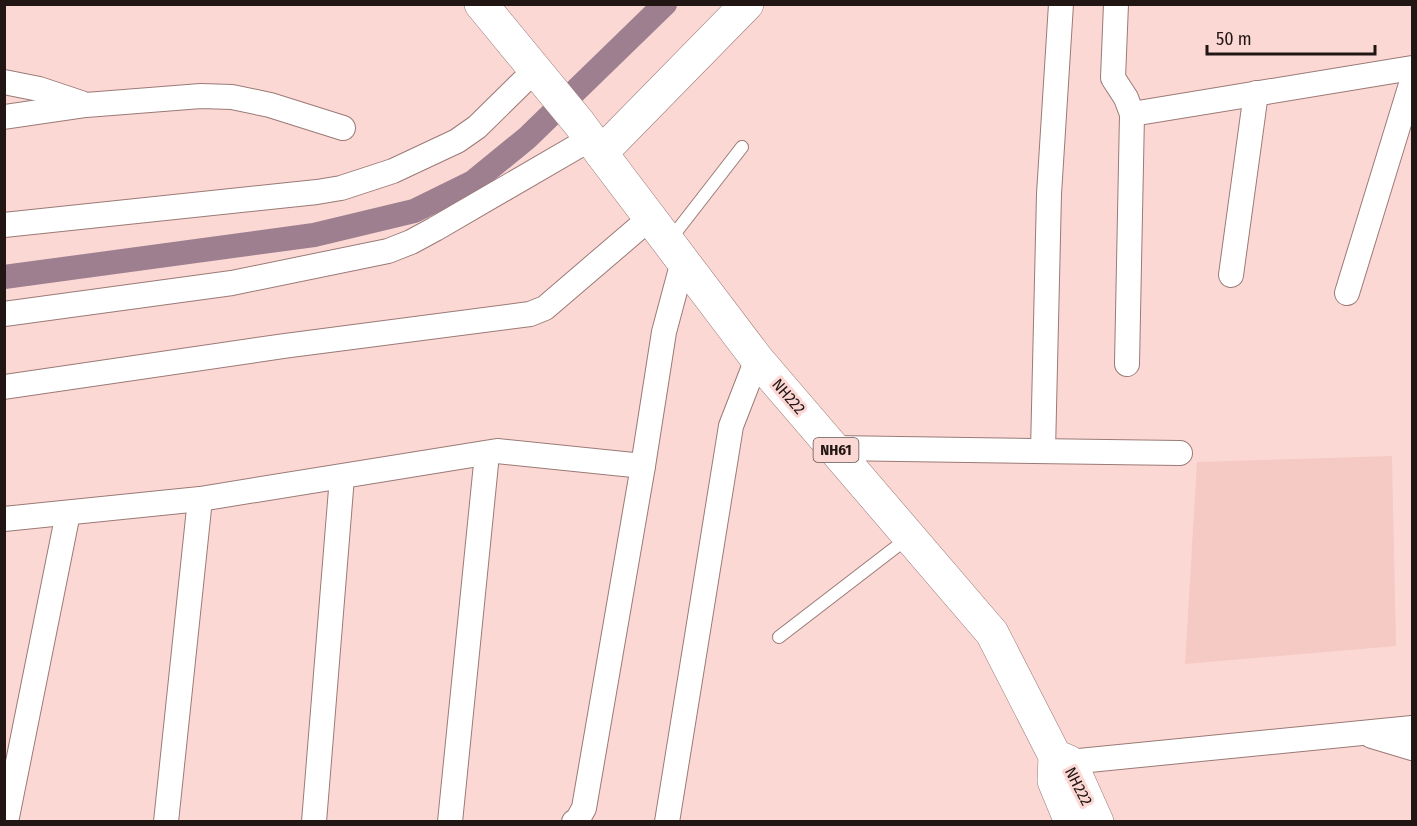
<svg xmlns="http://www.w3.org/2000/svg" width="1417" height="826" font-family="'Fira Sans Condensed',sans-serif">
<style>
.built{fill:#f5c9c4}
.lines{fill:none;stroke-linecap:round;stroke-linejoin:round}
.canal{stroke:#9d7f90;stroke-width:24}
.service-casing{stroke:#9a7a76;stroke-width:14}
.minor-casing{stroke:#9a7a76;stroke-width:26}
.primary-casing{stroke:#9a7a76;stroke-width:34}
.trunk-casing{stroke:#9a7a76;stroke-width:34}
.service{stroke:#fff;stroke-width:12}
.minor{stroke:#fff;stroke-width:24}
.primary{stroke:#fff;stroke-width:33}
.trunk{stroke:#fff;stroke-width:33}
.labels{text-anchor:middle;stroke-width:6;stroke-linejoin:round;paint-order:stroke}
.shield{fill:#fcd8d4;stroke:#63504e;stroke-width:1.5}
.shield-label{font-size:15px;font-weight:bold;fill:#221615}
.street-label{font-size:16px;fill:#221615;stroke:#fcd8d4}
</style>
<rect width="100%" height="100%" fill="#fcd8d4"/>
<path class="built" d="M 1392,456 L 1396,646 L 1185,664 L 1197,462 Z"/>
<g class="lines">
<path class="canal" d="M 4,277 L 314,235 L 414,211 L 473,182 L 527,138 L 665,4"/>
<g class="service-casing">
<g id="service">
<path d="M 669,241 L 742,147"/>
<path d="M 779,637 L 909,537"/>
</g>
</g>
<g class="minor-casing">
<g id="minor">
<path d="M 1116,4 L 1113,78 L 1126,98 L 1132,114 L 1127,364"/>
<path d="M 4,82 L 39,89 L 81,103"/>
<path d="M 1132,114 L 1412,68"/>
<path d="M 4,117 L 86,105 L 201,96 L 232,97 L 270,105 L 343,128"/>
<path d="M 4,225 L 317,192 L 341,188 L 393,171 L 457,141 L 477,127 L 534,71"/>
<path d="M 1231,275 L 1256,93"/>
<path d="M 1347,293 L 1412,81"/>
<path d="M 4,314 L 232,283 L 388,251 L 411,242 L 435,229 L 590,139"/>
<path d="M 4,387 L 284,346 L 530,314 L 545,308 L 650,218"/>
<path d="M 834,448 L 1180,453"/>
<path d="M 1043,451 L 1049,194 L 1061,4"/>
<path d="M 4,519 L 200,499"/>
<path d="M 1372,736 L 1412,748"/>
<path d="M 1069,762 L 1412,728"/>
<path d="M 6,822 L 68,513"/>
<path d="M 166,822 L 200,499 L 497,451 L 643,466 L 664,332 L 683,261"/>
<path d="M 314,822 L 342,477"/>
<path d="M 450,822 L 487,454"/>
<path d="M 574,822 L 578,819 L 584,808 L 643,466"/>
<path d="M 667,822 L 731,426 L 757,359"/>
</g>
</g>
<g class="primary-casing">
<path id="primary" d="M 481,4 L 579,123 L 601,153"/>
</g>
<g class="trunk-casing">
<g id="trunk">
<path d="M 747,4 L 601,153 L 757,359 L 992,633 L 1055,756 L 1054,781 L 1071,822"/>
<path d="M 1055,756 L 1069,762 L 1072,766 L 1097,822"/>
</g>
</g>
<use href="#service" class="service"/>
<use href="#minor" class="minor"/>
<use href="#primary" class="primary"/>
<use href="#trunk" class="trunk"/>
</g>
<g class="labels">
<rect class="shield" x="813.5" y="438" width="45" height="24" rx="4.5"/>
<g class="shield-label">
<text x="836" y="455">NH61</text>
</g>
<g class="street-label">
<text transform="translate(789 396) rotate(49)" y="6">NH222</text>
<text transform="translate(1079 786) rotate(63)" y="6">NH222</text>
</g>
</g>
<rect width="1417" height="826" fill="none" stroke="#221615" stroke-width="12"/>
<path d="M1207 45v9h168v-9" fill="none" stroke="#221615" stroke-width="3"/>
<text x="1216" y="45" font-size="18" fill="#221615" stroke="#fcd8d4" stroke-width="4.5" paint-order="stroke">50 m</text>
</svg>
